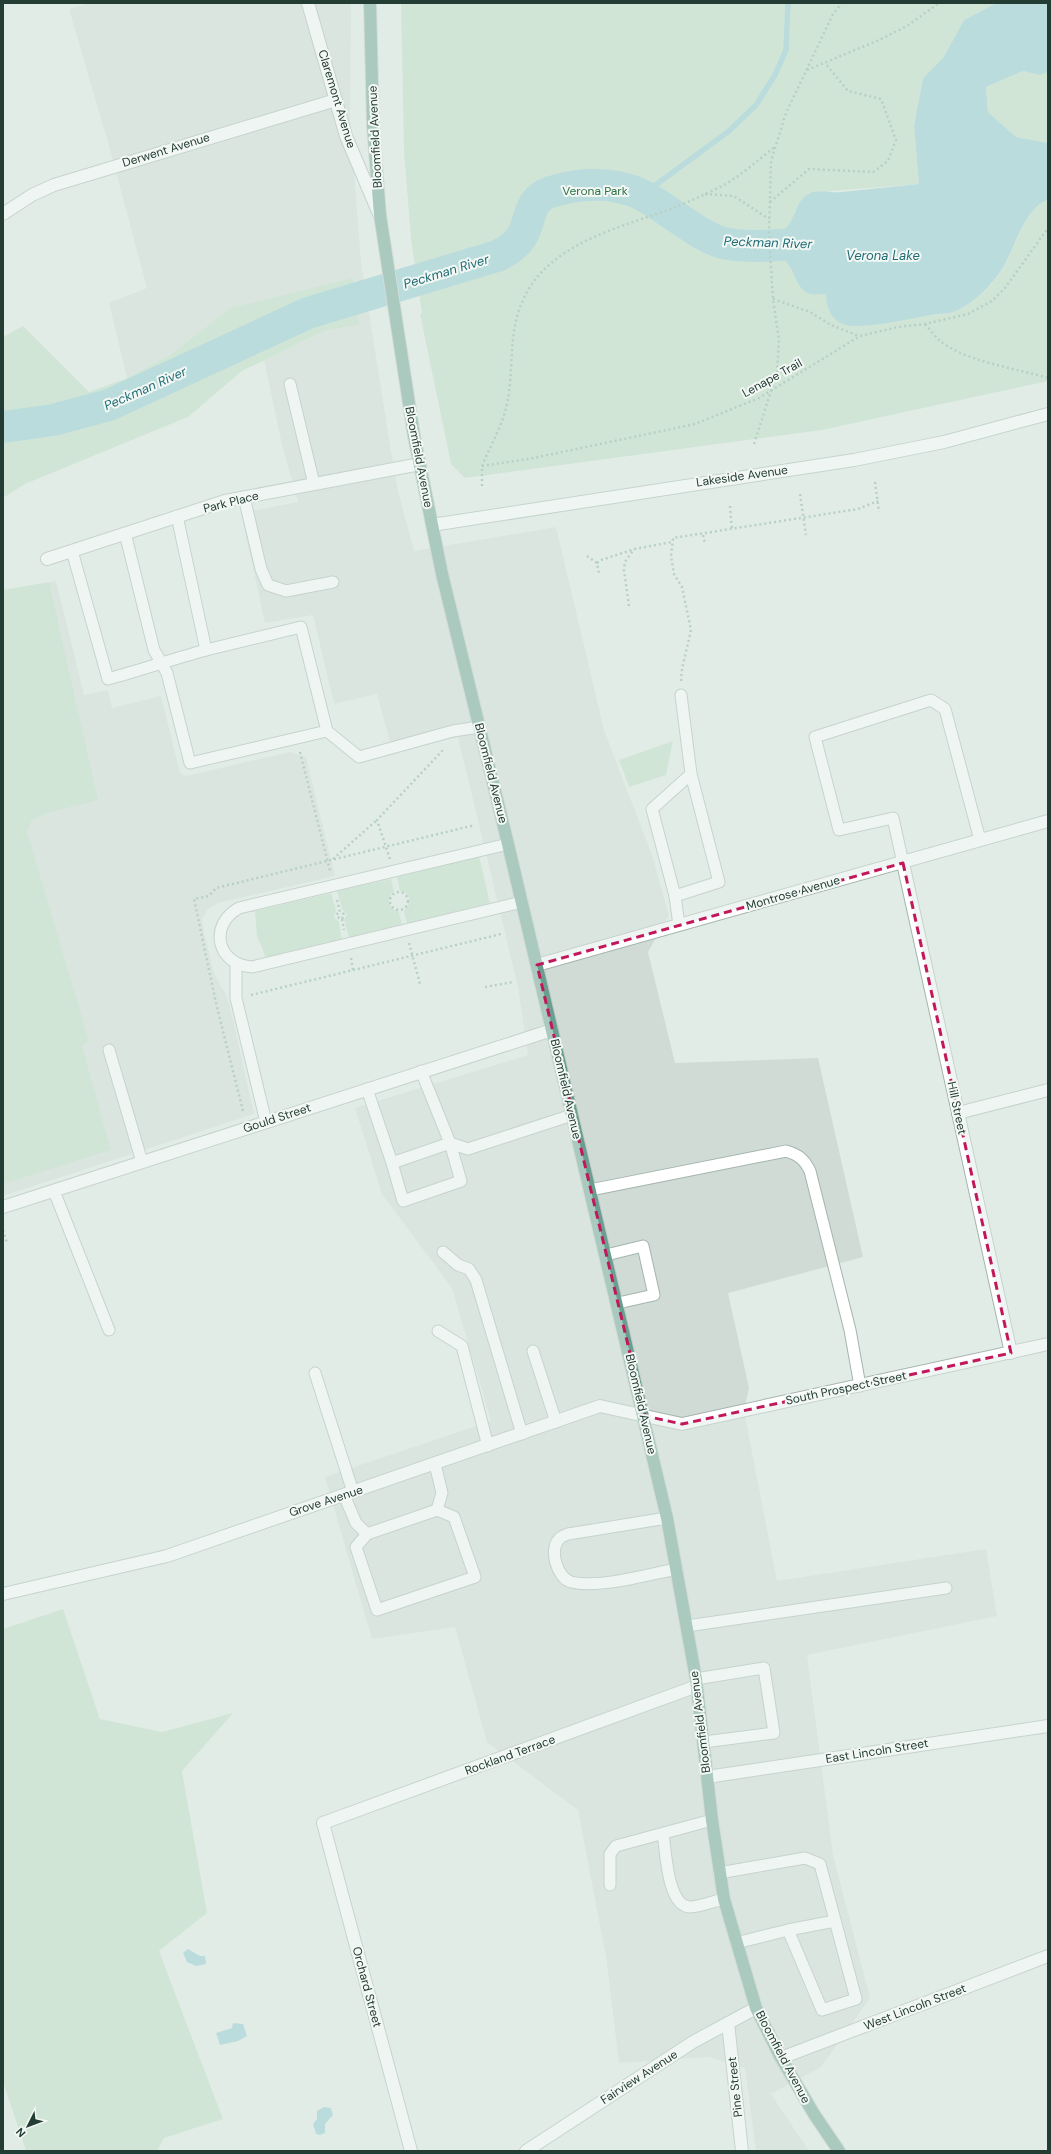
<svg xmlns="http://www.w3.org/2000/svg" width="1051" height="2154" font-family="'DM Sans',sans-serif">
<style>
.built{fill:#d0dbd6}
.green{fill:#bcdcc3}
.water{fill:#8cc8ce}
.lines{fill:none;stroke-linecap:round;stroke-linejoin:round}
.stream{stroke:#8cc8ce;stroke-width:5.5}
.river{stroke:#8cc8ce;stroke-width:32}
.service-casing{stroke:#a5b4ae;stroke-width:13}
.minor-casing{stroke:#a5b4ae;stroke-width:14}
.tertiary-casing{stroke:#a5b4ae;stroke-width:14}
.secondary-casing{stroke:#a1b7ae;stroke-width:14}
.primary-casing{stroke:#c1c8c6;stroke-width:14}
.path{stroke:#84ae9e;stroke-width:2.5;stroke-dasharray:2 3;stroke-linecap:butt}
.service{stroke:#fff;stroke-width:11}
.minor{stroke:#fff;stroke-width:12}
.tertiary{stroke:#fff;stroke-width:12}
.secondary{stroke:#fff;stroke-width:12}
.primary{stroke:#699f8e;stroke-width:12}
.marked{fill:none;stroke:#c2185b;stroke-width:3;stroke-dasharray:8 5;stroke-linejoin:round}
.labels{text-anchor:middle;stroke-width:4;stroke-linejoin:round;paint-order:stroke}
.street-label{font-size:12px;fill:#233c34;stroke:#f3f8f5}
.park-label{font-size:12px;fill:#2f7144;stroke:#f3f8f5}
.water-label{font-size:13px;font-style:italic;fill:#1f6c75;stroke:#f3f8f5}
</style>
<rect width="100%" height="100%" fill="#e2ece7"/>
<g class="built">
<path d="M 89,3 L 351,3 L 350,119 L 361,262 L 390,445 L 398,491 L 414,551 L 556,527 L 604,730 L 652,855 L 669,915 L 648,952 L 675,1063 L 818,1058 L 863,1257 L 728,1293 L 749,1388 L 744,1411 L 777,1581 L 986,1549 L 997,1616 L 807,1655 L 833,1855 L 870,1998 L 821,2067 L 771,2094 L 809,2151 L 756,2151 L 745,2068 L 709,2057 L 619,2063 L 606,1957 L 578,1810 L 487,1742 L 455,1627 L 372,1639 L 325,1477 L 491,1421 L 452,1288 L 382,1194 L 355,1108 L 528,1055 L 518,987 L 458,737 L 393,753 L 377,694 L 334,704 L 313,615 L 265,623 L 241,513 L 298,502 L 282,445 L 264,360 L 324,331 L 359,325 L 230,308 L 170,355 L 127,378 L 109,303 L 147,288 L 109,146 L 69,9 Z"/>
<path d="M 56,581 L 84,695 L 108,690 L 112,708 L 161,696 L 180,773 L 186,776 L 290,752 L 306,757 L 335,876 L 218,903 L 208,909 L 202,919 L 203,928 L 213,970 L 222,989 L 225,991 L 230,1007 L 254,1114 L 3,1196 L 3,590 Z"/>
</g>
<g class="green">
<path d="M 401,3 L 996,3 L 964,20 L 943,58 L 923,78 L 914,125 L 919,184 L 809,193 L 795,211 L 791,223 L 784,231 C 786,259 789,273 810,294 L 826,294 L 828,308 L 831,314 C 865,315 920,320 952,312 C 971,307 990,287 1001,272 C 1014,253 1024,207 1048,200 L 1048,381 L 822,430 L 465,478 L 451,464 L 420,314 L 422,314 L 411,239 L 404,152 Z"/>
<path d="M 1023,71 L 1040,75 L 1048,72 L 1048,143 L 1016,137 L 988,112 L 986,87 Z"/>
<path d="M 353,278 L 359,325 L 324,331 L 242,371 L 188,417 L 25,484 L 3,498 L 3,337 L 23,326 L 89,392 L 127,378 L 170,355 L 230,308 Z"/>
<path d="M 49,582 L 98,800 L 47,813 L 32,820 L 27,832 L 89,1041 L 82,1046 L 111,1150 L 3,1184 L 3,590 Z"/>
<path d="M 673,741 L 666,775 L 629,787 L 619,760 Z"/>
<path d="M 479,856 L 490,903 L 407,924 L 404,911 L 410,903 C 409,896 407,892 400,891 L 397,877 Z"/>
<path d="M 391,879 L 394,891 L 391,895 L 389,903 L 394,910 L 399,912 L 402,925 L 349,938 L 344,920 L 347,914 L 342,909 L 337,891 Z"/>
<path d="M 331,893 L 336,910 L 334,917 L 339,922 L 342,940 L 266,958 L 257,936 L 255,911 Z"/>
<path d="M 63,1609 L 100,1719 L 162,1732 L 233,1713 L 182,1771 L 207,1913 L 159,1951 L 223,2119 L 164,2138 L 157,2151 L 26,2151 L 3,2082 L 3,1629 Z"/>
</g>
<g class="water">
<path d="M 996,3 L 1048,3 L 1048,72 L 1040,75 L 1023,71 L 986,87 L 988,112 L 1016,137 L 1048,143 L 1048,200 C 1024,207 1014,252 1001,271 C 990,287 971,306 953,312 C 945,314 935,314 926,316 C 902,320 878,326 854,326 C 835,326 826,312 826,294 C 821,294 815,295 810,294 C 793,289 797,264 778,256 L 777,233 C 796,228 792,204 808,194 C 816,189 832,193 841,192 C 867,189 893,187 919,184 L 914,125 L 923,78 L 943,58 L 964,20 Z"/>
<path d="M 188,1949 L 200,1956 L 205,1956 L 206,1964 L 196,1966 L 187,1962 L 183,1953 Z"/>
<path d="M 233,2023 L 243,2024 L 247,2036 L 238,2041 L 220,2045 L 216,2033 L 232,2028 Z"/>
<path d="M 324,2107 L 331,2108 L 333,2115 L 325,2124 L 325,2133 L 320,2135 L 316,2134 L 313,2124 L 317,2119 L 317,2111 Z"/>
</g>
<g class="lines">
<path class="stream" d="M 642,195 L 729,131 L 756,105 L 775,75 L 786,50 L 788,3"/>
<path class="river" d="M 3,427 L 53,420 L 109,405 L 308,313 L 497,256 C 508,251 520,242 525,230 C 531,214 531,198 551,192 C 580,183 614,181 642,195 C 656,202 668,212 681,220 C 694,229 708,239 723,243 C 754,249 789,244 821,243"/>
<g class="service-casing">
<g id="service">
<path d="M 290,384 L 314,484"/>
<path d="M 244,497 L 261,569 L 268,585 L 286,591 L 333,582"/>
<path d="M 125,533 L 154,650 L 167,673 L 190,763 L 327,731 L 301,627 L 206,650 L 177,516"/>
<path d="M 72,551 L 108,679 C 141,670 173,659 206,650"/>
<path d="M 327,731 L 359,757 L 453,731 L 479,727"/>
<path d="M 508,844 L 239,908 C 208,925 217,965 252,967 L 522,902"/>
<path d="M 903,863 L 893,818 L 839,830 L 815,737 L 931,700 L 945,709 L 980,840"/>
<path d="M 675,896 L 719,882 L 691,774"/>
<path d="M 679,925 L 675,896 L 652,809 L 691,774 L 681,695"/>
<path d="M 236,964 L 236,998 L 266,1122"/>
<path d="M 109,1050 L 142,1162"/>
<path d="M 421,1071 L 450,1143 L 468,1149 L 572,1115"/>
<path d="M 367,1089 L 392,1163 L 450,1143 L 461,1181 L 403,1201 L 392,1163"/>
<path d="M 590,1190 L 786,1151 C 799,1155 804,1159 810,1171 L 850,1330 L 860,1386"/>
<path d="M 54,1191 L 109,1330"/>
<path d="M 443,1252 L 458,1265 L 469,1269 L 476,1280 L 522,1434"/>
<path d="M 606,1255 L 643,1246 L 654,1295 L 618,1303"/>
<path d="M 438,1331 L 462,1346 L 488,1446"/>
<path d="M 533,1351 L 556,1422"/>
<path d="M 315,1373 L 353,1492"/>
<path d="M 344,1495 L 356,1523 L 367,1534 L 437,1510 L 442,1493 L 435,1464"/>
<path d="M 667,1518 L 568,1534 C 566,1535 562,1536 560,1538 C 548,1548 557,1578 571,1582 C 599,1589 649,1574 677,1569"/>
<path d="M 367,1534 L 356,1547 L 377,1610 L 475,1577 L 454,1517 L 437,1510"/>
<path d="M 687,1626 L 946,1588"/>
<path d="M 696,1679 L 764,1668 L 774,1733 L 704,1742"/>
<path d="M 663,1834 C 666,1851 667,1906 690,1907 C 700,1907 714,1901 724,1899"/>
<path d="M 719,1873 L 805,1858 L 820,1864 L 856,1999 L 822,2010 L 788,1930"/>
<path d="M 610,1885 L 610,1854 L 616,1846 L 712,1820"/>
<path d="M 736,1943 L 788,1930 L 835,1921"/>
</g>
</g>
<g class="minor-casing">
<g id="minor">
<path d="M 308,3 L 346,136 L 379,214"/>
<path d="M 3,214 L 32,195 L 54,185 L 336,100"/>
<path d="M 47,559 L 225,501 L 420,464"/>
<path d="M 903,863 L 1011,1353"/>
<path d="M 537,965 L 1048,821"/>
<path d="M 958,1113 L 1048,1090"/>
<path d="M 3,1207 L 552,1030"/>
<path d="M 645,1416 L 682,1424 L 1048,1344"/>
<path d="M 707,1777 L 1048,1726"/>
<path d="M 728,2023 L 742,2151"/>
<path d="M 781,2058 L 1048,1956"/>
<path d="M 411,2151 L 323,1823 L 697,1686"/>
</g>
</g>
<g class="tertiary-casing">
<path id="tertiary" d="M 3,1594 L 167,1556 L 600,1406 L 645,1416"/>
</g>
<g class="secondary-casing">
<g id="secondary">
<path d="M 432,525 L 854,460 L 944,442 L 1048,414"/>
<path d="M 526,2151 L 693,2042 L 756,2008"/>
</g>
</g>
<g class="primary-casing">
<path id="primary" d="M 370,3 L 373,125 L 380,215 L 414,436 L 442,574 L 508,844 L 667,1518 L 696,1679 L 712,1820 L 724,1899 L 756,2008 L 781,2058 L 814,2114 L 839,2151"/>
</g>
<g class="path">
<path d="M 807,70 L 879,40 L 907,26 L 939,3"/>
<path d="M 705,194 L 734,196 L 769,219"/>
<path d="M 770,202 L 809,169 L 873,172 L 888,161 L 896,140 L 881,99 L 848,91 L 825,63"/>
<path d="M 773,299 L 810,312 L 831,325 L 859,336"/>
<path d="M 925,324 C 930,330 935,336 940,341 C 967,362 1015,368 1048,378"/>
<path d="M 754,444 L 777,372 L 779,340 L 773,299 L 769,234 L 771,161 L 786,113 L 833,14 L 842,3"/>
<path d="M 482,466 C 491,444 504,423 508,399 C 514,364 508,330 524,298 C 551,241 624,227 678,206 C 693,200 708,193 722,186 C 741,176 759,159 776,146"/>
<path d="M 875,482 L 879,512"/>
<path d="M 482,486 L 482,466 L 529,459 L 695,424 L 759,398 L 860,336 L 898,327 L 925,324 L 968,314 L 992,301 L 1005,288 L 1048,228"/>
<path d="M 800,494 L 806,535"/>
<path d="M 730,506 L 732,530"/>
<path d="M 703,535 L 705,544"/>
<path d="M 587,556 L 597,563 L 599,574"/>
<path d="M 597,563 L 601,560 L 635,549 L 672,542"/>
<path d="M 629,606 L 624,570 L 625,562 L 634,549"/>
<path d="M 681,681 L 682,669 L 691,630 L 682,587 L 674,574 L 671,556 L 673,538 L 858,509 L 878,501"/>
<path d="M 300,752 L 330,871"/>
<path d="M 333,859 L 377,820"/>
<path d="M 390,859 L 377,820 L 444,749"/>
<circle cx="399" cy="901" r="9"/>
<path d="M 337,900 L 340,912 L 344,914 L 342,919 L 337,917 L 337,914 L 340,912"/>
<path d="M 342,919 L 344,930"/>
<path d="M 409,943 L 420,984"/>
<path d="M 351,958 L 353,970"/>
<path d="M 485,987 L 513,982"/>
<path d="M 251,995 L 501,934"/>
<path d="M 243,1111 L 216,1003 L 194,899 L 209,896 L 216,888 L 475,825"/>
<path d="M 3,1230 L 7,1243"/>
</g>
<use href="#service" class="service"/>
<use href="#minor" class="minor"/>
<use href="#tertiary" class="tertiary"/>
<use href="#secondary" class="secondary"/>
<use href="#primary" class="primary"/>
</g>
<path d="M0 0H1051V2154H0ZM 903,863 L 1011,1353 L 682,1424 L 645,1416 L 537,965 Z" fill="#e2ece7" fill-opacity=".55" fill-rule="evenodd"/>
<path class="marked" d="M 903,863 L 1011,1353 L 682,1424 L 645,1416 L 537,965 Z"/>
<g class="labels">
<g class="street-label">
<text transform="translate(337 99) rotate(73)" y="4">Claremont Avenue</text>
<text transform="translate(375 137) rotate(-93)" y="4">Bloomfield Avenue</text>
<text transform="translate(166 150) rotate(-17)" y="4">Derwent Avenue</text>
<text transform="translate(772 378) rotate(-29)" y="4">Lenape Trail</text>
<text transform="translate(419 457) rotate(79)" y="4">Bloomfield Avenue</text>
<text transform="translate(742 476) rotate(-8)" y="4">Lakeside Avenue</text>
<text transform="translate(231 502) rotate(-14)" y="4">Park Place</text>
<text transform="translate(491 773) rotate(76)" y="4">Bloomfield Avenue</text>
<text transform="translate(793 893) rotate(-16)" y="4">Montrose Avenue</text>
<text transform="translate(566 1089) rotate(77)" y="4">Bloomfield Avenue</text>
<text transform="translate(957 1108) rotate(78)" y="4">Hill Street</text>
<text transform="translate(277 1118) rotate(-18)" y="4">Gould Street</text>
<text transform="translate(846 1388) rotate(-12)" y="4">South Prospect Street</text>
<text transform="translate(641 1404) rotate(77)" y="4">Bloomfield Avenue</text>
<text transform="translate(326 1501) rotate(-18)" y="4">Grove Avenue</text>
<text transform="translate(700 1722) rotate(-97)" y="4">Bloomfield Avenue</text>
<text transform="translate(877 1751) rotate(-9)" y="4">East Lincoln Street</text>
<text transform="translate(510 1755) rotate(-20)" y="4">Rockland Terrace</text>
<text transform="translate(367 1987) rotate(75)" y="4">Orchard Street</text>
<text transform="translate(915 2007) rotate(-21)" y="4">West Lincoln Street</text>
<text transform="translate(783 2057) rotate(62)" y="4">Bloomfield Avenue</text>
<text transform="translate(639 2077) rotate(-33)" y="4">Fairview Avenue</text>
<text transform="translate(735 2087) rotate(-96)" y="4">Pine Street</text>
</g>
<g class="park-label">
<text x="595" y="195">Verona Park</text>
</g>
<g class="water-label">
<text transform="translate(768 242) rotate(2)" y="5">Peckman River</text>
<text x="883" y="260">Verona Lake</text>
<text transform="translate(446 271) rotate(-17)" y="5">Peckman River</text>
<text transform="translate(145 388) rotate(-24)" y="5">Peckman River</text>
</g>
</g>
<rect width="1051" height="2154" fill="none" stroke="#233c34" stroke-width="8"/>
<g transform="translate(28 2126) rotate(228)" stroke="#f3f8f5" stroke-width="3" paint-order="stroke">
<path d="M0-3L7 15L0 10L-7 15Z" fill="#233c34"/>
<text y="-6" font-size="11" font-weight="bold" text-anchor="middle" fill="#233c34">N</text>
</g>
</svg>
